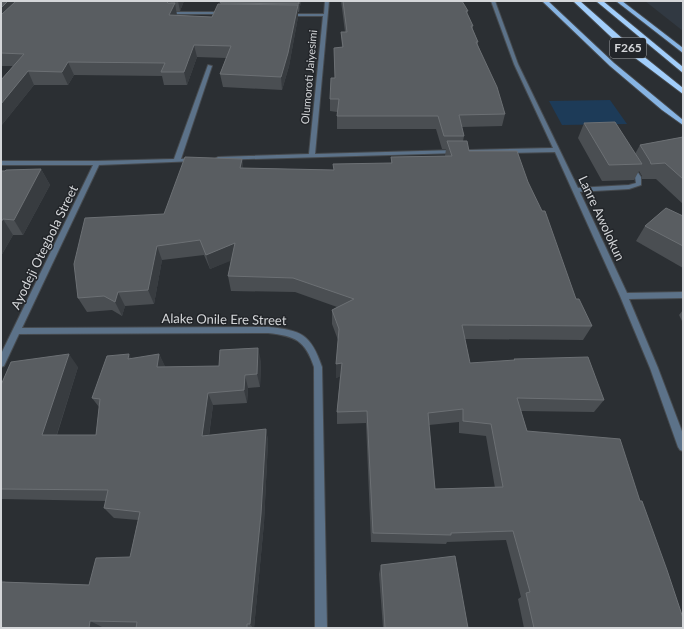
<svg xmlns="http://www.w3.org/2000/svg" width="684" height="629" font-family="Lato,sans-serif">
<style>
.built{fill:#313942}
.green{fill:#1d3b58}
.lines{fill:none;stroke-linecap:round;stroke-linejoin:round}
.lane-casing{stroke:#464a4e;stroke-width:2}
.street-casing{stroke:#464a4e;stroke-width:2}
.primary-casing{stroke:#464a4e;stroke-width:2}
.highway-casing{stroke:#464a4e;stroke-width:2}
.lane{fill:#5c7289;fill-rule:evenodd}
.street{fill:#5c7289;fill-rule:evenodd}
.primary{fill:#87b4e3;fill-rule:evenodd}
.highway{fill:#a2cefb;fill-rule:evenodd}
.wall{fill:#4a4e52;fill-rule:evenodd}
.shaded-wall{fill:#383c40}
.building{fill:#595d61;stroke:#6c7074;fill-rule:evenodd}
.labels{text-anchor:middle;stroke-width:3;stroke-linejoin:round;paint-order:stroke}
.far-street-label{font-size:11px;fill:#d4d6d9;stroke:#222529}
.shield{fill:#222529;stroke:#9fa1a4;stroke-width:1}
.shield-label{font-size:12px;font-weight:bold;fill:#d4d6d9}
.street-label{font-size:13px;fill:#d4d6d9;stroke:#222529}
</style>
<rect width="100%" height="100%" fill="#2b2f33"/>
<path class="built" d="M 645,1 L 683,1 L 683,31 Z"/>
<path class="green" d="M 610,100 L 627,124 L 562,125 L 549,101 Z"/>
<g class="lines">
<g class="lane-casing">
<path id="lane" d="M 631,164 L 633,165 L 641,177 L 641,185 L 629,189 L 576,192 L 573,190 L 576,188 L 629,185 L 636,183 L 635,177 L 628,166 Z"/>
</g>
<g class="street-casing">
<g id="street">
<path d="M 325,1 L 329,1 L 315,154 L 456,150 L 458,151 L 458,153 L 216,160 L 215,159 L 218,157 L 309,154 L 323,16 L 288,16 L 286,15 L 288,14 L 324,14 Z"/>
<path d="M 491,1 L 495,1 L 518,64 L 579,190 L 627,293 L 683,292 L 683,298 L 629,299 L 658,368 L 683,434 L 683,451 L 680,450 L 678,447 L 650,368 L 620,296 L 555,152 L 469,154 L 466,152 L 469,150 L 553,148 L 514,64 Z"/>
<path d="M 170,12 L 224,12 L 226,13 L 224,14 L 172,14 L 170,13 Z"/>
<path d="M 208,65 L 212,66 L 181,159 L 194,158 L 197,160 L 196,161 L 99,165 L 22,328 L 268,327 C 301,330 311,334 322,367 L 327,628 L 315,628 L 314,367 C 305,340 295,336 268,333 L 19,334 L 4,366 L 1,367 L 1,354 L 93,165 L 1,165 L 1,161 L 97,161 L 174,159 Z"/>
</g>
</g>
<g class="primary-casing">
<g id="primary">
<path d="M 542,1 L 548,1 L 614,63 L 683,120 L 683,125 L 662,110 L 610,66 Z"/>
<path d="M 616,1 L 622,1 L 683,48 L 683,53 Z"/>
</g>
</g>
<g class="highway-casing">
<g id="highway">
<path d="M 573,1 L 580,1 L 632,47 L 683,88 L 683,94 L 626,51 Z"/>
<path d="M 596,1 L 603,1 L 683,67 L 683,73 Z"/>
</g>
</g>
<use href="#lane" class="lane"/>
<use href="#street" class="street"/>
<use href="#primary" class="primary"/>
<use href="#highway" class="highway"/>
</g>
<g class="wall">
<path d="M 1,1 L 184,1 L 180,11 L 176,11 L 177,15 L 212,17 L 221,4 L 221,1 L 301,1 L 299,12 L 298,12 L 298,17 L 289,66 L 282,90 L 223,87 L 220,74 L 226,58 L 197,57 L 187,85 L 164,85 L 162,76 L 74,75 L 68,85 L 34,85 L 1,126 L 1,80 L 13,66 L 1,66 Z"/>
<path d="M 341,1 L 462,1 L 468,11 L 467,14 L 473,26 L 473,29 L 478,42 L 478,45 L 505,114 L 502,126 L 462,127 L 464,136 L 463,141 L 469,151 L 528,182 L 576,299 L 592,326 L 583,340 L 465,339 L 470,363 L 513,361 L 514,359 L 604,400 L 594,412 L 521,411 L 527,431 L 640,501 L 683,628 L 524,628 L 518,599 L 521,597 L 506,540 L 447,542 L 446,544 L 371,542 L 366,423 L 337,424 L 337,412 L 340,376 L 336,378 L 338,340 L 332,324 L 332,310 L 337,307 L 295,292 L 231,291 L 228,276 L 231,260 L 210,269 L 204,255 L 162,260 L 154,304 L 125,306 L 122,316 L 112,310 L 87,312 L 78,298 L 164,214 L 242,159 L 243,168 L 333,170 L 391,163 L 391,157 L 445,156 L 446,149 L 442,149 L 436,129 L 337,129 L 337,112 L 330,111 L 330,99 L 335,78 L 334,48 L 342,47 L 341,32 L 345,32 ZM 459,422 L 459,433 L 486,436 L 495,488 L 435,489 L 429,425 Z"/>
<path d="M 584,123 L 635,154 L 640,145 L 683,137 L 683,204 L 656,179 L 642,179 L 642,176 L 639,171 L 634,180 L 602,181 L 578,138 Z"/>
<path d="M 41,169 L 50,185 L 23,235 L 13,235 L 1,256 L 1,171 Z"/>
<path d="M 683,216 L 683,268 L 636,241 L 645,226 Z"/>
<path d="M 683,310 L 683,323 L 679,315 Z"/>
<path d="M 159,354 L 165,367 L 219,366 L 261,361 L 260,387 L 248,388 L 247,403 L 213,405 L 209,436 L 266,429 L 268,441 L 264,523 L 254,628 L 136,628 L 102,627 L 102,628 L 1,628 L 1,580 L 6,582 L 89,585 L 130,557 L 138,520 L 114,518 L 104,508 L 106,501 L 1,499 L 1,385 L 78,367 L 57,435 L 96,435 L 99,407 L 92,398 L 132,359 Z"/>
<path d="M 381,565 L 468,628 L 383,628 L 379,574 Z"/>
</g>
<g class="shaded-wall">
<path d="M 8,1 L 25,1 L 1,26 L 1,8 Z"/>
<path d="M 166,1 L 170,1 L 172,9 L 175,3 L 177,16 L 172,27 Z"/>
<path d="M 178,1 L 184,1 L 180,11 Z"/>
<path d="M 299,1 L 301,1 L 299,12 Z"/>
<path d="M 298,5 L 298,17 L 289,66 L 282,90 L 281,77 Z"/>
<path d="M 194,45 L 197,57 L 187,85 L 184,72 Z"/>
<path d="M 68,62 L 74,75 L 68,85 L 62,72 Z"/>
<path d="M 28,71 L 34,85 L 1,126 L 1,104 Z"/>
<path d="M 242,159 L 244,173 L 240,168 Z"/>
<path d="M 41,169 L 50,185 L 23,235 L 14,220 Z"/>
<path d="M 3,219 L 13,235 L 1,256 L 1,222 Z"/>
<path d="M 235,243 L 238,258 L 210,269 L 206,255 Z"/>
<path d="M 157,246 L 162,260 L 154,304 L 148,290 Z"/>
<path d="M 118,292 L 125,306 L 122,316 L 115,302 Z"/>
<path d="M 258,348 L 261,361 L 260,387 L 257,374 Z"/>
<path d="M 69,354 L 78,367 L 53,446 L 42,435 Z"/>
<path d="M 129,354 L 136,368 L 128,359 Z"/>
<path d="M 159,354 L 166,368 L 157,367 Z"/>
<path d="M 342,363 L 342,376 L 336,378 L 336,364 Z"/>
<path d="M 245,375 L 248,388 L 247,403 L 244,390 Z"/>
<path d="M 208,393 L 213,405 L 207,448 L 202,436 Z"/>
<path d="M 266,429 L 268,441 L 264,523 L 254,628 L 253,628 L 250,624 Z"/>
<path d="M 1,580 L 16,587 L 1,583 Z"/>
<path d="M 90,621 L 102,627 L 102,628 L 89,628 Z"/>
</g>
<g class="building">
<path d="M 1,1 L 8,1 L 1,8 Z"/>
<path d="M 16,1 L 166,1 L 168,3 L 175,3 L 169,15 L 212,17 L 218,4 L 298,5 L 288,53 L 281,77 L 220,74 L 231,46 L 194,45 L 184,72 L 161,72 L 165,63 L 68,62 L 62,72 L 28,71 L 1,104 L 1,80 L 24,54 L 1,53 L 1,15 Z"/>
<path d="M 221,1 L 299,1 L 299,4 L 220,3 Z"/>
<path d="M 343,1 L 462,1 L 468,11 L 466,11 L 473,26 L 471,26 L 478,42 L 476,42 L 497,87 L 505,114 L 459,115 L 464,136 L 444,136 L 438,116 L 337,116 L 339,99 L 330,99 L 331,78 L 335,78 L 334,48 L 343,47 L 341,32 L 347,32 Z"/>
<path d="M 615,122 L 642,164 L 609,165 L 584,123 Z"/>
<path d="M 683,137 L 683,179 L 665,163 L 651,164 L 650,161 L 640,145 Z"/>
<path d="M 447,141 L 467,141 L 469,151 L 517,151 L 528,182 L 542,211 L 545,211 L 576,299 L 579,299 L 592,326 L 462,325 L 470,363 L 515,360 L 514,359 L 588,357 L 604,400 L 517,398 L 527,431 L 620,439 L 640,501 L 642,501 L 667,570 L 683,618 L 683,628 L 534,628 L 526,593 L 530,592 L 513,531 L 451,533 L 451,535 L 373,533 L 367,411 L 337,412 L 342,363 L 336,364 L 339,329 L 332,310 L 354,299 L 293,278 L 228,276 L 235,243 L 206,255 L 200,240 L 157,246 L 148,290 L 118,292 L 115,302 L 104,296 L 78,298 L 74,264 L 85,218 L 164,214 L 185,157 L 242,159 L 240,168 L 334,170 L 333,164 L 392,163 L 391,157 L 452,156 ZM 463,409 L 463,421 L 491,424 L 503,487 L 435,489 L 428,413 Z"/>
<path d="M 41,169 L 14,220 L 3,219 L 1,222 L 1,171 L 5,171 L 6,170 Z"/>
<path d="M 666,208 L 683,216 L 683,246 L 645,226 Z"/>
<path d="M 258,348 L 257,374 L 245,375 L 244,390 L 208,393 L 202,436 L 266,429 L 261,514 L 250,624 L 247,624 L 247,628 L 136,628 L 137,622 L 90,621 L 89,628 L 1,628 L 1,582 L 89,585 L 96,558 L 130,557 L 140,512 L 104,508 L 108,490 L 1,489 L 1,385 L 11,362 L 69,354 L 42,435 L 96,435 L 100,399 L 92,398 L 107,356 L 129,354 L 128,359 L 159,354 L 157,367 L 219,366 L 220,350 Z"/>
<path d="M 455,556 L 468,628 L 385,628 L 381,565 Z"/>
</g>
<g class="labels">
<g class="far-street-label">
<text transform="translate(309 77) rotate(-85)" y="4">Olumoroti Jaiyesimi</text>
</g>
<rect class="shield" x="610" y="38" width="36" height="20" rx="3"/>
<g class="shield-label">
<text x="628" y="52">F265</text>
</g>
<g class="street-label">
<text transform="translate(602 218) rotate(65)" y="5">Lanre Awolokun</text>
<text transform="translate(44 247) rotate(-64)" y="5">Ayodeji Otegbola Street</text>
<text transform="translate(224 319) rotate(1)" y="5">Alake Onile Ere Street</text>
</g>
</g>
<rect width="684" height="629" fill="none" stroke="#d4d6d9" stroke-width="4"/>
</svg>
